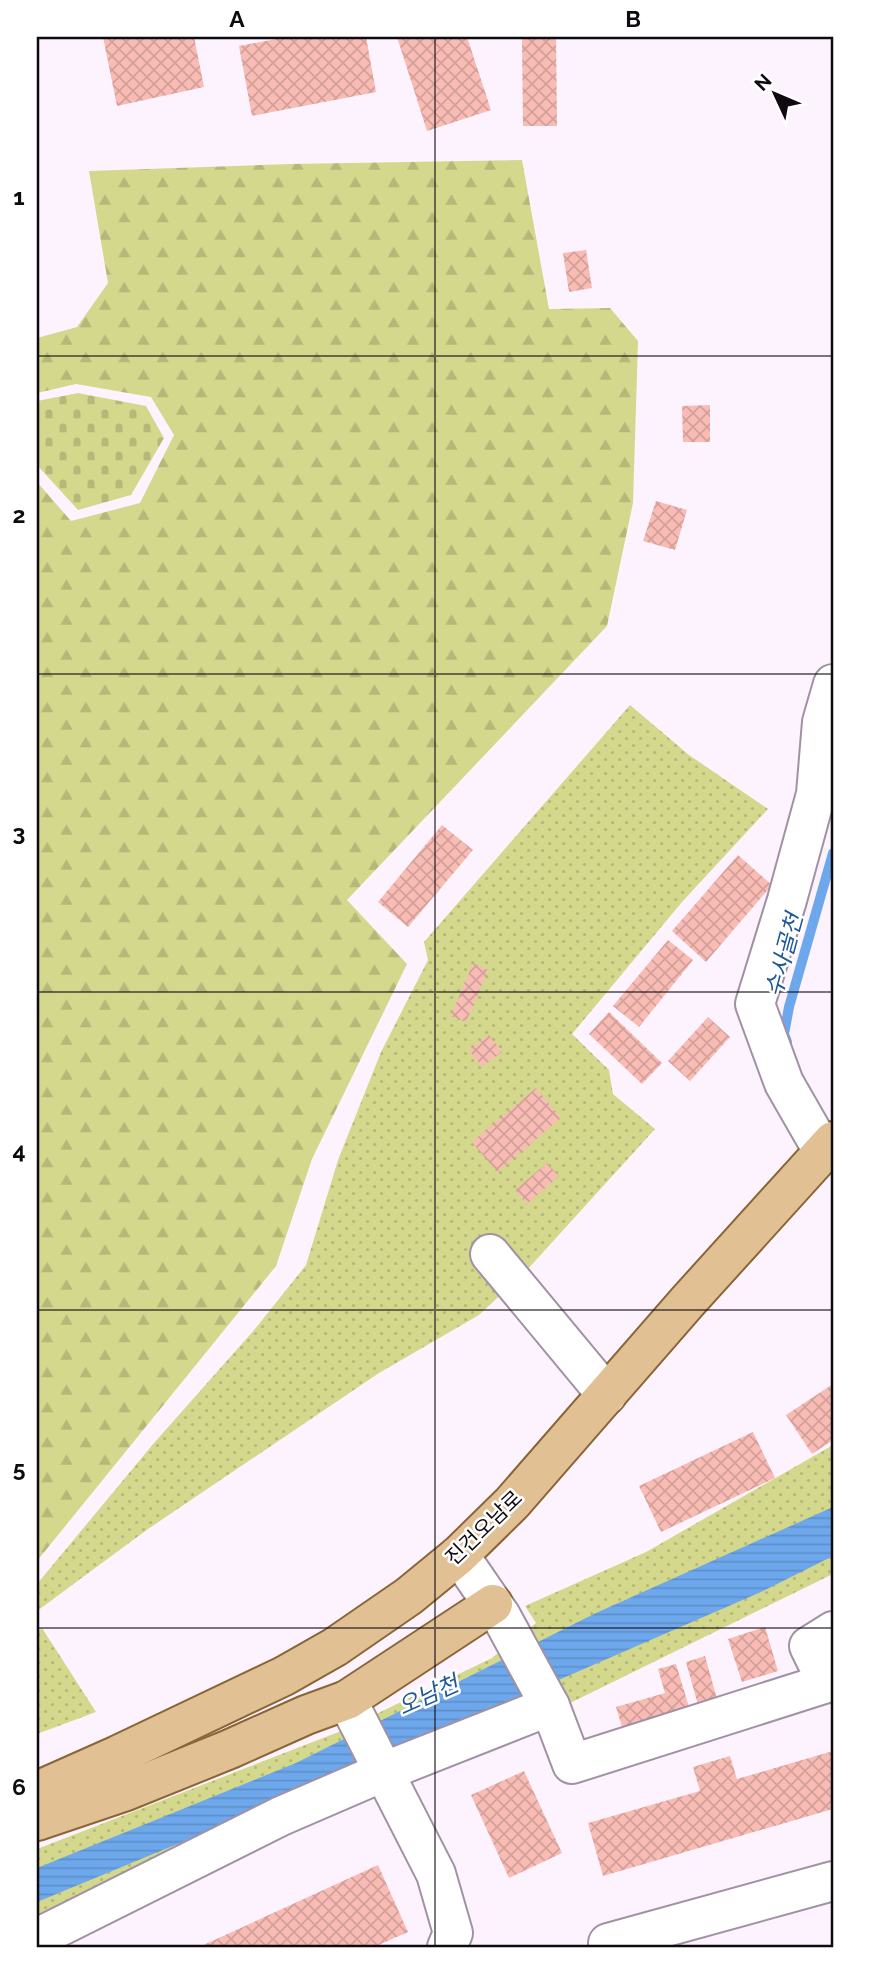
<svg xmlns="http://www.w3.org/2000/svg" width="870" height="1984" font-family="Raleway,'Noto Sans KR',sans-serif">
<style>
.grass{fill:url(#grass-dots)}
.forest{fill:url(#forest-firs)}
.cemetery{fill:url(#cemetery-stones)}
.water{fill:url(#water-rules)}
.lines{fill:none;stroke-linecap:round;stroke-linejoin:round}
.stream{stroke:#6ea8ec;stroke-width:10}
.building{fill:url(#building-cross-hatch)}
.minor-casing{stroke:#a191a4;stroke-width:42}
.major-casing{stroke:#8a6536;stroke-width:42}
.minor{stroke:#fff;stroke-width:38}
.major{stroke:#e1c093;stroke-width:38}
.grid{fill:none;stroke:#0f0a10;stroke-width:2;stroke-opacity:0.55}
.labels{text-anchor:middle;stroke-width:5;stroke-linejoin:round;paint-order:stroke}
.street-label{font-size:21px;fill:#0f0a10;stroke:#fff}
.water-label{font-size:23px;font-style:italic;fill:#1e5897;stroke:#fff}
.neatline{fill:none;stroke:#0f0a10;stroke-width:2.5}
.grid-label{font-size:23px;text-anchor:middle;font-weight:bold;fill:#0f0a10}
</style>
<defs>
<pattern id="grass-dots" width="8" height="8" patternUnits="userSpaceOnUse" patternTransform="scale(1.75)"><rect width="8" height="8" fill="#d4d88c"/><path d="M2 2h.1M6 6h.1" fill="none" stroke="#b5b878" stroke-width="1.8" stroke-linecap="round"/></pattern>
<pattern id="forest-firs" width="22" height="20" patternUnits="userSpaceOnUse" patternTransform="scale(1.75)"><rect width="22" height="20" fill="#d4d88c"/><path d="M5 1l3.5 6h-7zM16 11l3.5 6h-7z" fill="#b5b878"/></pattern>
<pattern id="cemetery-stones" width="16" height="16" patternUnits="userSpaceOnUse" patternTransform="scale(1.75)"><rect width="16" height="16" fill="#d4d88c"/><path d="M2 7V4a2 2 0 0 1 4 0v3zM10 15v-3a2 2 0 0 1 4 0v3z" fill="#b5b878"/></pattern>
<pattern id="water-rules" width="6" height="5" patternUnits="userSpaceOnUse" patternTransform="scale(1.75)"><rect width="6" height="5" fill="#6ea8ec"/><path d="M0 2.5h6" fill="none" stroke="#5e8fc9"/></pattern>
<pattern id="building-cross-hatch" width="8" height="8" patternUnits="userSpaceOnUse" patternTransform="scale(1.75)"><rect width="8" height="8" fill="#f8bcb4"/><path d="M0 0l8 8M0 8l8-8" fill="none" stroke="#d3a09a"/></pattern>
</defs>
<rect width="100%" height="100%" fill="#fdf3ff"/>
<g class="grass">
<path d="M 630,705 L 689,755 L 768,809 L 682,902 L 572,1034 L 609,1070 L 613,1094 L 655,1129 L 526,1271 L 479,1315 L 379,1373 L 148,1529 L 37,1611 L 37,1584 L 154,1443 L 255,1329 L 306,1265 L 338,1160 L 381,1052 L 428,960 L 424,942 Z"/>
<path d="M 833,1445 L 833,1574 L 560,1708 L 37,1920 L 37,1849 L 341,1731 L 492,1658 L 536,1623 L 525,1606 L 646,1552 Z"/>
<path d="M 42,1628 L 96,1712 L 37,1734 L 37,1632 Z"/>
</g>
<path class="forest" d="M 522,160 L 549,309 L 610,308 L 638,341 L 633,503 L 607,626 L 347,900 L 407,964 L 312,1159 L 276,1266 L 37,1561 L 37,482 L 71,521 L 140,503 L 174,435 L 151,397 L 76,384 L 37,393 L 37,338 L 77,327 L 108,283 L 89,171 L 290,164 Z"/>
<path class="cemetery" d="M 78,393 L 146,406 L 164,438 L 131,495 L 78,510 L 37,465 L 37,401 Z"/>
<path class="water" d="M 833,1507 L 833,1556 L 761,1592 L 425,1738 L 337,1778 L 37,1902 L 37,1868 L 296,1763 L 596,1613 Z"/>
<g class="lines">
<path class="stream" d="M 787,1042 L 784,1034 L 789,1007 L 833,853"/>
</g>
<g class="building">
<path d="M 103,37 L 194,37 L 204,87 L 117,106 Z"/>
<path d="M 287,37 L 366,37 L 376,92 L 252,116 L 239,46 Z"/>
<path d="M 397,37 L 467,37 L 491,110 L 427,131 Z"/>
<path d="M 556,38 L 557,126 L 523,126 L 522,39 Z"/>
<path d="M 586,250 L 592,288 L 569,292 L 563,253 Z"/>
<path d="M 710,405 L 710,442 L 683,442 L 682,406 Z"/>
<path d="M 656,501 L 687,510 L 675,550 L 643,541 Z"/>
<path d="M 442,825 L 473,850 L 408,927 L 378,902 Z"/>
<path d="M 738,855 L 772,885 L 706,962 L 672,931 Z"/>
<path d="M 668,940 L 693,960 L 639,1027 L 613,1006 Z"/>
<path d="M 473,963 L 488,970 L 466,1022 L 451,1016 Z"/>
<path d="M 609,1012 L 662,1063 L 642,1084 L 589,1034 Z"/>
<path d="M 708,1017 L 730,1037 L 690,1081 L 668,1061 Z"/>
<path d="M 489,1035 L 502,1052 L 482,1067 L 469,1050 Z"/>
<path d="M 536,1088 L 561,1118 L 497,1172 L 472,1142 Z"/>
<path d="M 547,1163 L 559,1176 L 527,1204 L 515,1190 Z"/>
<path d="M 833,1384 L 833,1440 L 812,1454 L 786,1415 Z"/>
<path d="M 753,1432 L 775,1478 L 661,1532 L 639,1486 Z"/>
<path d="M 765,1627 L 778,1671 L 742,1682 L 728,1639 Z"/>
<path d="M 705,1656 L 717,1699 L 698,1705 L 686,1662 Z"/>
<path d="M 676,1664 L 689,1707 L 622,1727 L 616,1707 L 665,1693 L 658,1669 Z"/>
<path d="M 833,1751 L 833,1809 L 603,1876 L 588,1823 L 700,1791 L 693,1767 L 730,1756 L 737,1779 Z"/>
<path d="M 524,1771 L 562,1853 L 509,1878 L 471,1795 Z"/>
<path d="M 378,1865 L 408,1932 L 374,1947 L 199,1947 Z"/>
</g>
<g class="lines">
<g class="minor-casing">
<g id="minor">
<path d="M 823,1151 L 784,1083 L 755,1004 L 787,900 L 816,794 L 822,722 L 833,684"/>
<path d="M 490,1254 L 607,1395"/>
<path d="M 459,1555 L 501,1616 L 550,1706 L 572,1764 L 827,1683 L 809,1646 L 833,1631"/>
<path d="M 347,1700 L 436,1874 L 453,1933 L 447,1947"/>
<path d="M 37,1938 L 281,1816 L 383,1772 L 550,1706"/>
<path d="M 608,1943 L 833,1881"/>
</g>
</g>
<g class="major-casing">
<g id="major">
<path d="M 37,1791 L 118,1755 L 284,1676 L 335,1647 L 409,1596 L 459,1555 L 512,1503 L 688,1301 L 833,1141"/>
<path d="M 37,1821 L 126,1791 L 230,1749 L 306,1715 L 347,1700 L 493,1604"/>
</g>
</g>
<use href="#minor" class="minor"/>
<use href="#major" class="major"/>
</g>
<path class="grid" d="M 435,37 L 435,1947M 37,356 L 833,356M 37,674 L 833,674M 37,992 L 833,992M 37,1310 L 833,1310M 37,1628 L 833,1628"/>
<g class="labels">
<g class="street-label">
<text transform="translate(484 1528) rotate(-44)" y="7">진건오남로</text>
</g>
<g class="water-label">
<text transform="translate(784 955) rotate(-75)" y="8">수사골천</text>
<text transform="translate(428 1695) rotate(-24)" y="8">오남천</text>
</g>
</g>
<rect width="870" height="1984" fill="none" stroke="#ffffff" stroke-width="77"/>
<g transform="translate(775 94) rotate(314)" stroke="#ffffff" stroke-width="5" paint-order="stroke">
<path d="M0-5L12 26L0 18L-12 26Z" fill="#0f0a10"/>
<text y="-10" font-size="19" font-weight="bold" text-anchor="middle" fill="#0f0a10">N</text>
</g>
<rect x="38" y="38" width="794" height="1908" class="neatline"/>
<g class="grid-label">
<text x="237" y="27">A</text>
<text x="633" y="27">B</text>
<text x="19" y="205">1</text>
<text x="19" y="523">2</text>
<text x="19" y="841">3</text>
<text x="19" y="1159">4</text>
<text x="19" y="1477">5</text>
<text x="19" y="1795">6</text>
</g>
</svg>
